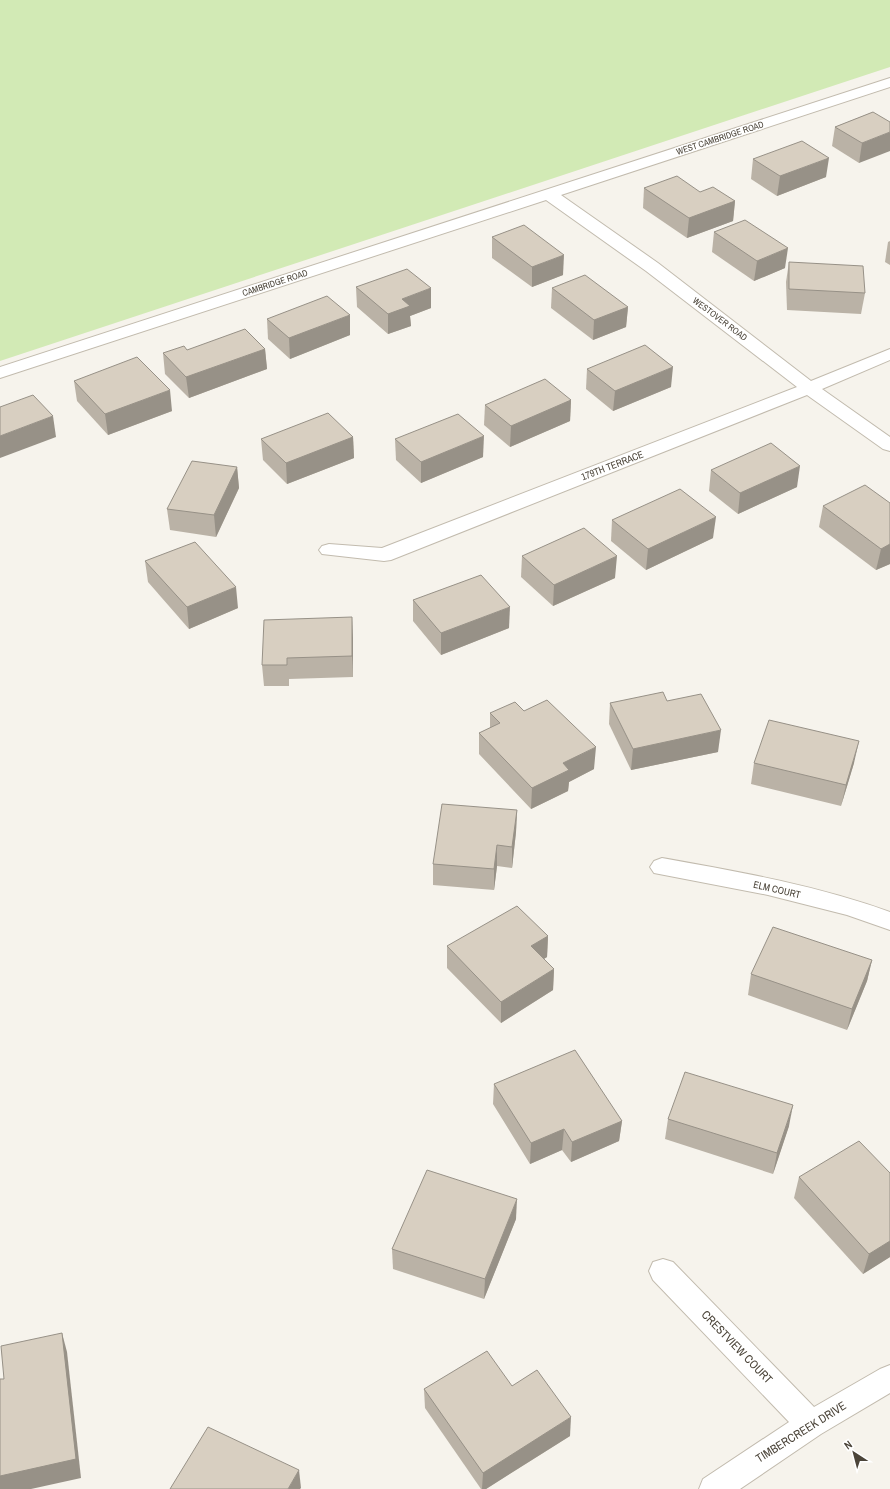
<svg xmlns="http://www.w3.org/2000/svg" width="890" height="1489" font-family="'Archivo Narrow',sans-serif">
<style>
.green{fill:#d2eab5}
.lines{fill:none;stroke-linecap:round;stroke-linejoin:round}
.minor-casing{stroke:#c2bbae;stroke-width:2}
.minor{fill:#fff;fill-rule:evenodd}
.wall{fill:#bab2a6}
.shaded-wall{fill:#979187}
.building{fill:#d8cfc1;stroke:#979187}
.labels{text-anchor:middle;stroke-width:3;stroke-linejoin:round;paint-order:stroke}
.far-street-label{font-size:9px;fill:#4b4439;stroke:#fff}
.street-label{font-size:10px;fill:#4b4439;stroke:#fff}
.near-street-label{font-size:12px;fill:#4b4439;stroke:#fff}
</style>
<rect width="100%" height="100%" fill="#f6f3ec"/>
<path class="green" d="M 0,0 L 890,0 L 890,67 L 0,361 Z"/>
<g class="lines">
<g class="minor-casing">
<g id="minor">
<path d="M 890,78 L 890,87 L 561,195 L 658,263 L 811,381 L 890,349 L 890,360 L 822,389 L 890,437 L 890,451 L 883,449 L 807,395 L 391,560 L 384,561 L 322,554 L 319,550 L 322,546 L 329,544 L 382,548 L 797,387 L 646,271 L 546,200 L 0,378 L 0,367 Z"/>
<path d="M 662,858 C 740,872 815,885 890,912 L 890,930 L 847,915 L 768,895 L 654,873 L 650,867 L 654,861 Z"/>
<path d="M 663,1259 L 673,1262 L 814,1407 L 880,1369 L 890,1365 L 890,1393 L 821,1434 L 740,1489 L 699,1489 L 703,1479 L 789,1422 L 653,1280 L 649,1271 L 653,1262 Z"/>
</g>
</g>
<use href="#minor" class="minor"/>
</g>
<g class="wall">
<path d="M 873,112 L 859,163 L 832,146 L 835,127 Z"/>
<path d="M 753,159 L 826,177 L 777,196 L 751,179 Z"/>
<path d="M 644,188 L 700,192 L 735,201 L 733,221 L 687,238 L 643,208 Z"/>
<path d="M 714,232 L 785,268 L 754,281 L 712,252 Z"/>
<path d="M 492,237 L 563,275 L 532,287 L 492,258 Z"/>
<path d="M 890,241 L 890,265 L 885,262 L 888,242 Z"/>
<path d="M 789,262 L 865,293 L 861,314 L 787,310 L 786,282 Z"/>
<path d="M 356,287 L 431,308 L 410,316 L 411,326 L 388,334 L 357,307 Z"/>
<path d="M 552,288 L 628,307 L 626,327 L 593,340 L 551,308 Z"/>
<path d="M 267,319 L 350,335 L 290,359 L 268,339 Z"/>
<path d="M 265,349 L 267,369 L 189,398 L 165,374 L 163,353 L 187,350 Z"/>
<path d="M 587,369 L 671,387 L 613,411 L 586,389 Z"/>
<path d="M 74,381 L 172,411 L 108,435 L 77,401 Z"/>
<path d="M 571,400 L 570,421 L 510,447 L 484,425 L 485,405 Z"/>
<path d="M 353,437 L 354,458 L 287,484 L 263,460 L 261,439 Z"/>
<path d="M 395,439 L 483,457 L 421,483 L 396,460 Z"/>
<path d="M 237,467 L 239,488 L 216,537 L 170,530 L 167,509 Z"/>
<path d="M 711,470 L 797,487 L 738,514 L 709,491 Z"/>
<path d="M 890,503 L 890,564 L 876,570 L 819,527 L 823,506 Z"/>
<path d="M 612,520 L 713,538 L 646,570 L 611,541 Z"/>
<path d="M 522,556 L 615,578 L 553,606 L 521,577 Z"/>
<path d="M 145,561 L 238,608 L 189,629 L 148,582 Z"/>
<path d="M 413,600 L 509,628 L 441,655 L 413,621 Z"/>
<path d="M 352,617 L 353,677 L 289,679 L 289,686 L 264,686 L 262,665 Z"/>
<path d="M 667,701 L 718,752 L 631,770 L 609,724 L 610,703 Z"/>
<path d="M 524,711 L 594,769 L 569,782 L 568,791 L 531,809 L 479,754 L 479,733 L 490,728 L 490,713 Z"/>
<path d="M 754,763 L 854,763 L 841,806 L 751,784 Z"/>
<path d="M 517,810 L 516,832 L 512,868 L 497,866 L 494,890 L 433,885 L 433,864 Z"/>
<path d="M 548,936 L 547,957 L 544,959 L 554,969 L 553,990 L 501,1023 L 447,968 L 447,946 Z"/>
<path d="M 872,960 L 867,981 L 847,1030 L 748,995 L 751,974 Z"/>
<path d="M 494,1084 L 622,1121 L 619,1141 L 571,1162 L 562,1150 L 530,1164 L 493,1104 Z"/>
<path d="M 668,1119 L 789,1126 L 773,1174 L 665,1139 Z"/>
<path d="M 890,1173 L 890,1257 L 863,1274 L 794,1198 L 799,1177 Z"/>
<path d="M 516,1219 L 484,1299 L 393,1269 L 392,1249 Z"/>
<path d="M 512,1386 L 570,1436 L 486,1489 L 481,1489 L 425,1408 L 424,1389 Z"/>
</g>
<g class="shaded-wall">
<path d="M 890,132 L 890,151 L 859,163 L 862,143 Z"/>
<path d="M 829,158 L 826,177 L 777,196 L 780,176 Z"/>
<path d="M 735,201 L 733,221 L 687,238 L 689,218 Z"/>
<path d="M 788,248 L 785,268 L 754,281 L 757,261 Z"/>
<path d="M 564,255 L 563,275 L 532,287 L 532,267 Z"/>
<path d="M 431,288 L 431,308 L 410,316 L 411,326 L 388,334 L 388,314 L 402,299 Z"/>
<path d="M 628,307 L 626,327 L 593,340 L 594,320 Z"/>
<path d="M 350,315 L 350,335 L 290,359 L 289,338 Z"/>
<path d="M 265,349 L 267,369 L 189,398 L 186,377 Z"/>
<path d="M 673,367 L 671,387 L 613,411 L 615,391 Z"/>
<path d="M 170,390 L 172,411 L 108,435 L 105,414 Z"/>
<path d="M 571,400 L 570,421 L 510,447 L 511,426 Z"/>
<path d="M 53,416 L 56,437 L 0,458 L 0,436 Z"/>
<path d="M 484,436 L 483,457 L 421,483 L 421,462 Z"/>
<path d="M 353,437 L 354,458 L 287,484 L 286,463 Z"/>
<path d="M 800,466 L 797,487 L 738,514 L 740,493 Z"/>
<path d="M 237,467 L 239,488 L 216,537 L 214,515 Z"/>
<path d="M 716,517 L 713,538 L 646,570 L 648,549 Z"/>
<path d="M 890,544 L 890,564 L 876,570 L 881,549 Z"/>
<path d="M 617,556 L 615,578 L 553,606 L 554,585 Z"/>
<path d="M 236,587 L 238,608 L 189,629 L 187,607 Z"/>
<path d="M 510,607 L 509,628 L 441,655 L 441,633 Z"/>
<path d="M 352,617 L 353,638 L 353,677 L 352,656 Z"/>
<path d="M 721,730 L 718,752 L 631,770 L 633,749 Z"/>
<path d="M 859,741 L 854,763 L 841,806 L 846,785 Z"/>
<path d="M 596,747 L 594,769 L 569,782 L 568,791 L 531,809 L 532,788 L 563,763 Z"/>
<path d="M 517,810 L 516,832 L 512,868 L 512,847 Z"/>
<path d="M 497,845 L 497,866 L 494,890 L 494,869 Z"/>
<path d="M 548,936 L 547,957 L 530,967 L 531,946 Z"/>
<path d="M 872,960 L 867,981 L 847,1030 L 852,1009 Z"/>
<path d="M 554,969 L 553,990 L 501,1023 L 501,1002 Z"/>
<path d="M 793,1105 L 789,1126 L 773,1174 L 777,1153 Z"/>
<path d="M 622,1121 L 619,1141 L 571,1162 L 572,1142 Z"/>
<path d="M 564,1129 L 562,1150 L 530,1164 L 531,1143 Z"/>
<path d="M 517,1199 L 516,1219 L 484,1299 L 485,1279 Z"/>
<path d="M 890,1241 L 890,1257 L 863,1274 L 869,1254 Z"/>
<path d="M 62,1333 L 67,1352 L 81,1478 L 31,1489 L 0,1489 L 0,1476 Z"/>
<path d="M 571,1417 L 570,1436 L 486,1489 L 482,1489 L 483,1473 Z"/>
<path d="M 299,1470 L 301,1488 L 300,1489 L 288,1489 Z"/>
</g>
<g class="building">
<path d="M 873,112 L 890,122 L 890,132 L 862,143 L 835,127 Z"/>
<path d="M 802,141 L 829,158 L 780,176 L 753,159 Z"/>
<path d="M 677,176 L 700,192 L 713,187 L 735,201 L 689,218 L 644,188 Z"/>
<path d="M 745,220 L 788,248 L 757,261 L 714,232 Z"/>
<path d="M 524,225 L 564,255 L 532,267 L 492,237 Z"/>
<path d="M 789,262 L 863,266 L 865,293 L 789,289 Z"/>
<path d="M 407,269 L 431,288 L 402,299 L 410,306 L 388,314 L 356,287 Z"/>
<path d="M 585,275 L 628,307 L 594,320 L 552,288 Z"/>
<path d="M 327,296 L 350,315 L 289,338 L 267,319 Z"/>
<path d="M 245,329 L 265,349 L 186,377 L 163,353 L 184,346 L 187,350 Z"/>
<path d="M 645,345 L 673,367 L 615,391 L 587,369 Z"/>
<path d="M 137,357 L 170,390 L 105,414 L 74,381 Z"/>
<path d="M 545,379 L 571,400 L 511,426 L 485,405 Z"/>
<path d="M 33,395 L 53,416 L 0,436 L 0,407 Z"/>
<path d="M 328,413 L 353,437 L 286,463 L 261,439 Z"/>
<path d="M 458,414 L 484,436 L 421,462 L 395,439 Z"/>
<path d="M 771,443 L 800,466 L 740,493 L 711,470 Z"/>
<path d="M 192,461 L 237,467 L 214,515 L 167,509 Z"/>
<path d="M 865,485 L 890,503 L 890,544 L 881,549 L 823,506 Z"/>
<path d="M 680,489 L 716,517 L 648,549 L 612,520 Z"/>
<path d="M 584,528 L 617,556 L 554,585 L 522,556 Z"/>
<path d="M 195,542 L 236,587 L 187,607 L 145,561 Z"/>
<path d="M 481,575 L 510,607 L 441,633 L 413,600 Z"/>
<path d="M 352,617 L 352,656 L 287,658 L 287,665 L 262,665 L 264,620 Z"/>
<path d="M 663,692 L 667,701 L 701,694 L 721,730 L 633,749 L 610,703 Z"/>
<path d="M 547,700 L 596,747 L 563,763 L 569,770 L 532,788 L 479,733 L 500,723 L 490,713 L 515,702 L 524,711 Z"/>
<path d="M 769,720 L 859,741 L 846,785 L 754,763 Z"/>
<path d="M 442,804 L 517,810 L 512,847 L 497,845 L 494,869 L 433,864 Z"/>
<path d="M 517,906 L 548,936 L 531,946 L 554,969 L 501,1002 L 447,946 Z"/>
<path d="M 773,927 L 872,960 L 852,1009 L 751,974 Z"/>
<path d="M 575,1050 L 622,1121 L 572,1142 L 564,1129 L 531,1143 L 494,1084 Z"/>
<path d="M 685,1072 L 793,1105 L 777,1153 L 668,1119 Z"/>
<path d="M 859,1141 L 890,1173 L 890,1241 L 869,1254 L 799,1177 Z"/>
<path d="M 427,1170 L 517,1199 L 485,1279 L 392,1249 Z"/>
<path d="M 62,1333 L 76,1459 L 0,1476 L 0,1379 L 4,1379 L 1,1346 Z"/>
<path d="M 487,1351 L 512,1386 L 537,1370 L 571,1417 L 483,1473 L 424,1389 Z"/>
<path d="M 208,1427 L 299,1470 L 288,1489 L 170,1489 Z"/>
</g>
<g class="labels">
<g class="far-street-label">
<text transform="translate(720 138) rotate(-18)" y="3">WEST CAMBRIDGE ROAD</text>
<text transform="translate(275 283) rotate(-18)" y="3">CAMBRIDGE ROAD</text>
<text transform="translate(720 319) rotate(37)" y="3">WESTOVER ROAD</text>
</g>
<g class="street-label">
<text transform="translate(612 465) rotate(-21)" y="4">179TH TERRACE</text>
<text transform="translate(777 889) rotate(13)" y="4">ELM COURT</text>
</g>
<g class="near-street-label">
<text transform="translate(737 1347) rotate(46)" y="4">CRESTVIEW COURT</text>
<text transform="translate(801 1432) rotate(-32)" y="4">TIMBERCREEK DRIVE</text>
</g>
</g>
<g transform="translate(854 1453) rotate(324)" stroke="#ffffff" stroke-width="3" paint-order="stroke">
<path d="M0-3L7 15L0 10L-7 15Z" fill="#4b4439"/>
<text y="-6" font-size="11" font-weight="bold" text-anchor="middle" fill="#4b4439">N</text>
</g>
</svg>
